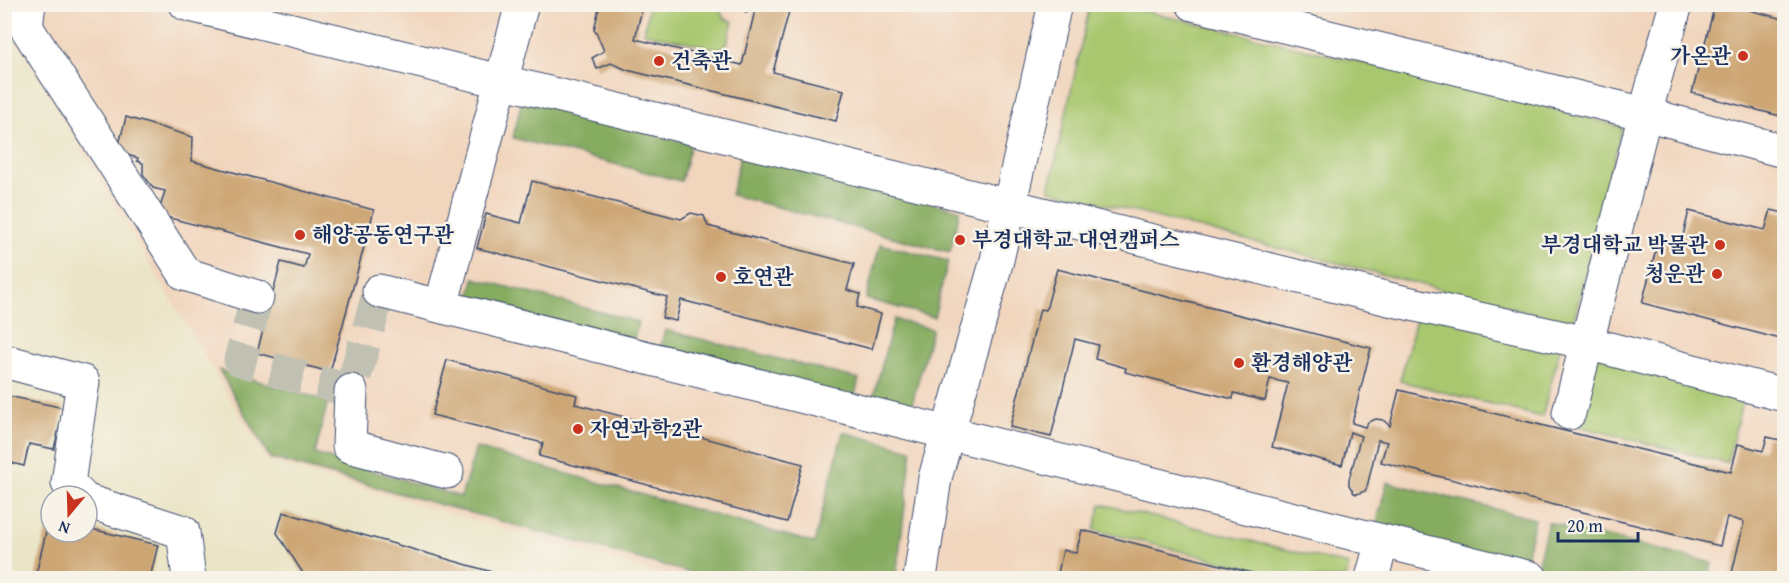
<svg xmlns="http://www.w3.org/2000/svg" width="1789" height="583" font-family="'Gentium Book Plus','Noto Serif KR',serif">
<style>
.built{fill:#f1d5bd}
.green{fill:#a8c76e;stroke:#627b66;stroke-width:1.5}
.forest{fill:#86ac61;stroke:#506e60;stroke-width:1.5}
.building{fill:#cda675}
.lines{fill:none;stroke-linecap:round;stroke-linejoin:round}
.minor-tunnel{stroke:#c1c1b3;stroke-width:33;stroke-dasharray:33 16;stroke-linecap:butt}
.minor-casing{stroke:#3a4a6e;stroke-width:35}
.minor{stroke:#fff;stroke-width:33}
.poi-dot{fill:#c8321e;stroke:#f7f3e8;stroke-width:2}
.labels{text-anchor:middle;stroke-width:5;stroke-linejoin:round;paint-order:stroke}
.poi-label{font-size:21px;font-weight:bold;fill:#1b2f5e;stroke:#f7f3e8;text-anchor:start}
</style>
<rect width="100%" height="100%" fill="#f7f3e8"/>
<filter id="ink" filterUnits="userSpaceOnUse"><feTurbulence type="fractalNoise" baseFrequency=".0167" numOctaves="2"/><feDisplacementMap in="SourceGraphic" scale="12" xChannelSelector="R" yChannelSelector="G"/><feConvolveMatrix kernelMatrix="1 2 1 2 8 2 1 2 1" color-interpolation-filters="sRGB"/></filter>
<filter id="wash" filterUnits="userSpaceOnUse"><feTurbulence type="fractalNoise" baseFrequency=".008" numOctaves="4" result="noise"/><feDisplacementMap in="SourceGraphic" scale="24" xChannelSelector="R" yChannelSelector="G"/><feGaussianBlur stdDeviation="1.35" result="paint"/><feColorMatrix in="noise" values="0 0 0 0 0 0 0 0 0 0 0 0 0 0 0 0 0 1.4 0 .05"/><feComposite in="paint" operator="in"/></filter>
<g filter="url(#wash)">
<rect width="100%" height="100%" fill="#ebe5c8"/>
<path class="built" d="M 4,5 L 1784,5 L 1784,578 L 675,578 L 267,461 L 5,20 Z"/>
<g class="green">
<path d="M 649,5 L 716,5 L 725,19 L 733,21 L 727,44 L 719,49 L 644,33 Z"/>
<path d="M 1090,5 L 1119,5 L 1517,99 L 1622,127 L 1573,323 L 1049,190 Z"/>
<path d="M 1419,307 L 1561,344 L 1542,417 L 1400,381 Z"/>
<path d="M 1594,354 L 1745,391 L 1727,463 L 1577,426 Z"/>
<path d="M 1101,504 L 1349,565 L 1346,578 L 1290,578 L 1094,530 Z"/>
</g>
<g class="forest">
<path d="M 522,100 L 691,144 L 681,181 L 513,138 Z"/>
<path d="M 741,153 L 960,210 L 950,252 L 731,195 Z"/>
<path d="M 880,244 L 948,261 L 934,317 L 866,299 Z"/>
<path d="M 474,278 L 638,322 L 633,343 L 469,300 Z"/>
<path d="M 894,319 L 932,329 L 910,412 L 872,402 Z"/>
<path d="M 665,330 L 859,379 L 853,403 L 659,353 Z"/>
<path d="M 219,370 L 328,401 L 315,454 L 461,497 L 476,448 L 814,543 L 843,432 L 912,450 L 896,578 L 709,578 L 270,458 Z"/>
<path d="M 1387,482 L 1535,519 L 1524,567 L 1375,530 Z"/>
<path d="M 1548,522 L 1712,563 L 1708,578 L 1566,578 L 1536,571 Z"/>
</g>
<g id="blocks">
<g class="building">
<path d="M 414,4 L 437,4 L 435,11 Z"/>
<path d="M 600,4 L 643,4 L 635,39 L 742,65 L 756,6 L 746,12 L 742,4 L 791,4 L 773,72 L 844,90 L 836,121 L 627,70 L 611,63 L 597,69 L 592,58 L 604,51 L 596,32 L 594,30 Z"/>
<path d="M 1715,4 L 1726,4 L 1784,19 L 1784,117 L 1692,93 Z"/>
<path d="M 126,117 L 193,137 L 192,161 L 374,210 L 330,372 L 257,353 L 281,262 L 304,268 L 308,254 L 158,215 L 165,191 L 153,188 L 143,174 L 143,163 L 137,161 L 138,158 L 117,152 Z"/>
<path d="M 532,181 L 681,219 L 691,213 L 704,216 L 708,226 L 854,264 L 847,290 L 860,294 L 857,307 L 881,314 L 872,349 L 681,300 L 676,321 L 662,318 L 667,297 L 477,248 L 486,214 L 521,223 Z"/>
<path d="M 1771,210 L 1784,213 L 1784,340 L 1642,303 L 1659,238 L 1681,244 L 1689,211 L 1765,230 Z"/>
<path d="M 1057,269 L 1371,348 L 1352,423 L 1365,427 L 1368,422 L 1376,419 L 1383,420 L 1390,426 L 1399,390 L 1731,472 L 1738,444 L 1763,451 L 1767,437 L 1784,441 L 1784,578 L 1739,578 L 1731,577 L 1744,522 L 1727,517 L 1720,546 L 1381,462 L 1387,442 L 1378,440 L 1367,487 L 1365,491 L 1357,494 L 1354,493 L 1349,485 L 1349,479 L 1361,436 L 1350,432 L 1342,465 L 1272,447 L 1288,383 L 1270,379 L 1265,401 L 1234,393 L 1233,399 L 1125,372 L 1126,368 L 1095,359 L 1098,345 L 1075,339 L 1051,437 L 1010,427 L 1040,309 L 1046,310 Z"/>
<path d="M 447,360 L 577,395 L 575,404 L 803,464 L 787,522 L 539,456 L 543,443 L 432,415 Z"/>
<path d="M 4,395 L 64,408 L 54,449 L 29,444 L 24,466 L 4,461 Z"/>
<path d="M 283,512 L 513,578 L 306,578 L 277,533 Z"/>
<path d="M 49,520 L 51,520 L 51,532 L 87,532 L 87,528 L 158,545 L 150,578 L 35,578 Z"/>
<path d="M 1082,530 L 1272,578 L 1057,578 L 1063,550 L 1076,553 Z"/>
</g>
</g>
</g>
<g filter="url(#ink)">
<use href="#blocks" fill-opacity="0" stroke="#3a4a6e" stroke-width="1.5"/>
<g class="lines">
<path class="minor-tunnel" d="M 257,297 L 240,360 L 351,391 L 379,291"/>
<g class="minor-casing">
<g id="minor">
<path d="M 29,4 L 26,27 L 185,274 L 257,297"/>
<path d="M 186,4 L 1389,299 L 1587,343 L 1784,395"/>
<path d="M 1193,4 L 1645,114 L 1784,151"/>
<path d="M 379,291 L 1531,578"/>
<path d="M 441,306 L 522,4"/>
<path d="M 4,361 L 83,382 L 68,483 L 81,496"/>
<path d="M 351,391 L 349,446 L 447,472"/>
<path d="M 1569,413 L 1645,114 L 1676,4"/>
<path d="M 87,501 L 183,532 L 189,578"/>
<path d="M 920,578 L 935,478 L 997,260 L 1055,4"/>
<path d="M 1372,578 L 1382,541"/>
</g>
</g>
<use href="#minor" class="minor"/>
</g>
</g>
<g class="poi-dot">
<circle cx="1743" cy="56" r="6"/>
<circle cx="659" cy="61" r="6"/>
<circle cx="300" cy="235" r="6"/>
<circle cx="960" cy="240" r="6"/>
<circle cx="1720" cy="245" r="6"/>
<circle cx="1717" cy="274" r="6"/>
<circle cx="721" cy="277" r="6"/>
<circle cx="1239" cy="363" r="6"/>
<circle cx="578" cy="429" r="6"/>
</g>
<g class="labels">
<g class="poi-label">
<text x="1731" y="63" text-anchor="end">가온관</text>
<text x="671" y="68">건축관</text>
<text x="312" y="242">해양공동연구관</text>
<text x="972" y="247">부경대학교 대연캠퍼스</text>
<text x="1708" y="252" text-anchor="end">부경대학교 박물관</text>
<text x="1705" y="281" text-anchor="end">청운관</text>
<text x="733" y="284">호연관</text>
<text x="1251" y="370">환경해양관</text>
<text x="590" y="436">자연과학2관</text>
</g>
</g>
<rect width="1789" height="583" fill="none" stroke="#f7f3e8" stroke-width="24"/>
<g transform="translate(69 514) rotate(199)"><circle r="28" fill="#f7f3e8" stroke="#9fa5b1" stroke-width="1.5"/>
<path d="M0-4.5L10 22L0 15L-10 22Z" fill="#c8321e"/>
<text y="-9" font-size="16" font-weight="bold" text-anchor="middle" fill="#1b2f5e">N</text>
</g>
<path d="M1558 532v9h80v-9" fill="none" stroke="#1b2f5e" stroke-width="3"/>
<text x="1567" y="532" font-size="18" fill="#1b2f5e" stroke="#f7f3e8" stroke-width="4.5" paint-order="stroke">20 m</text>
</svg>
